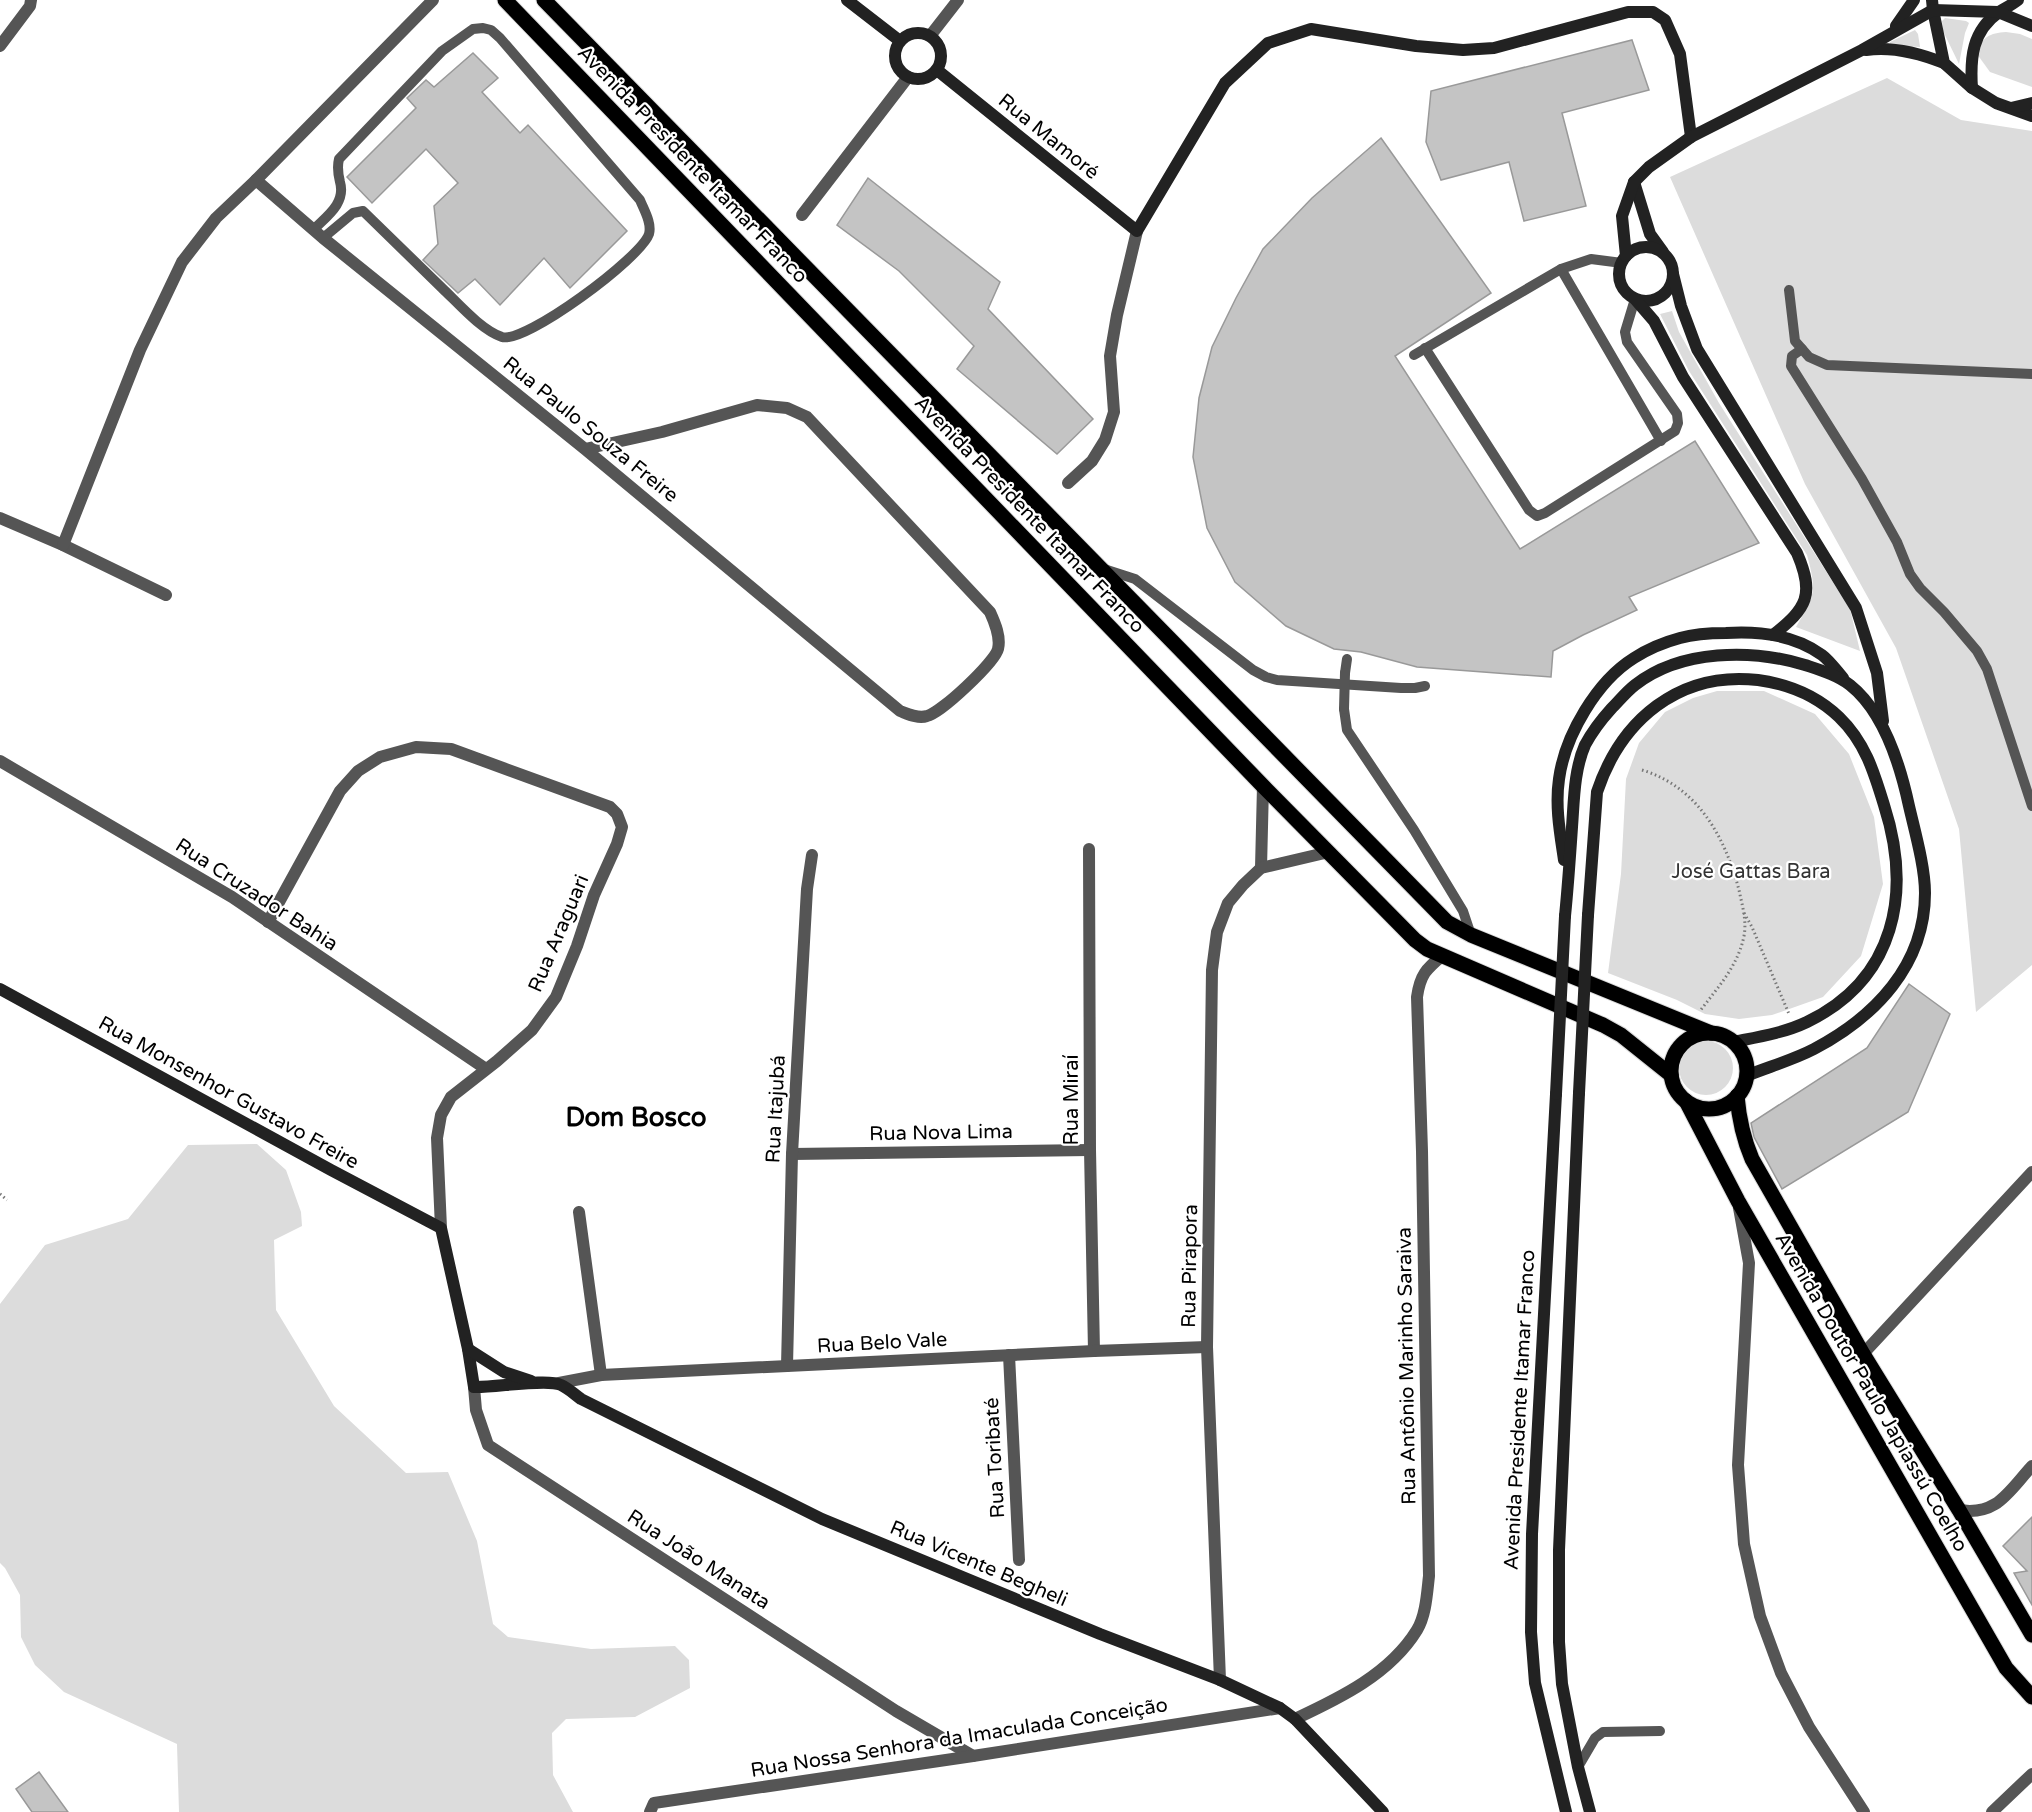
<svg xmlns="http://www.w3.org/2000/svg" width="2032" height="1812" font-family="'Varela Round',sans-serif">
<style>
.green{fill:#dcdcdc}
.building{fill:#c4c4c4;stroke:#999;stroke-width:1.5}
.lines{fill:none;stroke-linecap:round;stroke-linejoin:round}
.primary-casing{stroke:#dbdbdb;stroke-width:17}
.path{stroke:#777;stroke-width:3;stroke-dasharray:1.5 3;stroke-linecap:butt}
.lane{stroke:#555;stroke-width:10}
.street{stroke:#555;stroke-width:12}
.secondary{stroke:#222;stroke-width:12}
.primary{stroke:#000;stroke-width:15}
.lane-bridge{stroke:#555;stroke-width:10}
.secondary-bridge{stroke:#222;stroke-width:12}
.labels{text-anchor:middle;stroke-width:4.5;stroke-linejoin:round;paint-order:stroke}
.street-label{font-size:20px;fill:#000;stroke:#fff}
.park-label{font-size:20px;fill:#333;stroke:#fff}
.district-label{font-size:26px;font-weight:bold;fill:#000;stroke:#fff}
</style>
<rect width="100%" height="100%" fill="#fff"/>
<g class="green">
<path d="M 1945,18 L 1966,21 L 1969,23 L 1965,33 L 1959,64 L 1943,31 L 1942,21 Z"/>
<path d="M 1915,30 L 1918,34 L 1920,47 L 1890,45 L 1890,42 Z"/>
<path d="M 2006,32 L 2020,34 L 2032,39 L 2032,87 L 1990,72 L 1977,54 C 1981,37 1990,33 2006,32 Z"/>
<path d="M 1887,78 L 1961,120 L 2032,131 L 2032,965 L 1976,1012 L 1959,829 L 1896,648 L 1805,484 L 1670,177 Z"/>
<path d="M 1672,311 L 1679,332 L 1719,403 L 1850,609 L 1860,651 L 1796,627 C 1815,595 1817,592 1807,555 L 1689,371 L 1660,314 Z"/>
<path d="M 1717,691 L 1764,691 L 1815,714 L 1849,754 L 1874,817 L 1883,884 L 1861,956 L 1823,997 L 1772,1015 L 1739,1019 L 1705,1014 L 1677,1000 L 1608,973 L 1621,874 L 1626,779 L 1639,743 L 1665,712 L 1693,698 Z"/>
<circle cx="1706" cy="1068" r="27"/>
<path d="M 257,1144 L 286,1170 L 301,1212 L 302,1226 L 274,1240 L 276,1310 L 334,1406 L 406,1473 L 448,1472 L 477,1541 L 493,1624 L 508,1637 L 591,1649 L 675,1646 L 689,1660 L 690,1688 L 635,1717 L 566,1719 L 552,1733 L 553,1775 L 573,1812 L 179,1812 L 177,1744 L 64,1692 L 35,1665 L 21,1637 L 20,1595 L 5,1568 L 0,1563 L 0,1304 L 45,1245 L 128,1219 L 188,1145 Z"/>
</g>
<g class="building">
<path d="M 1632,40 L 1649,90 L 1562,113 L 1586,206 L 1524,221 L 1509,162 L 1441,180 L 1426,142 L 1431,91 Z"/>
<path d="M 473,53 L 498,78 L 482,92 L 520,133 L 528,125 L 627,231 L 570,288 L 544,258 L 500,305 L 475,279 L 458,293 L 423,260 L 438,244 L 434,206 L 458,183 L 426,149 L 372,203 L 347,177 L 416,108 L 407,98 L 426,80 L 434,87 Z"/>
<path d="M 1381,138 L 1491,293 L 1395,356 L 1520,549 L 1695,441 L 1759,543 L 1629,597 L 1637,610 L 1583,635 L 1553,651 L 1551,677 L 1417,667 L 1361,652 L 1334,649 L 1286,626 L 1235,582 L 1207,528 L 1193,457 L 1199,398 L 1212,347 L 1236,298 L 1263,249 L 1312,198 Z"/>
<path d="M 868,178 L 1000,282 L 988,309 L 1093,419 L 1057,454 L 957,369 L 974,346 L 899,271 L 837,225 Z"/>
<path d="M 1909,984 L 1950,1014 L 1908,1112 L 1782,1189 L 1754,1137 L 1751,1123 L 1867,1048 Z"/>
<path d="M 2032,1517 L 2032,1605 L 2014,1573 L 2027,1571 L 2003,1546 Z"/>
<path d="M 39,1772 L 68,1812 L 32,1812 L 16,1789 Z"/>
</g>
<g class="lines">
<g class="primary-casing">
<g id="primary">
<path d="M 505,0 L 1263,786 L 1415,940 L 1427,949 L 1603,1025 L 1621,1035 L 1671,1075"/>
<path d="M 544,0 L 1447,922 L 1471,935 L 1711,1033"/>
<circle cx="1709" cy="1071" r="38"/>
<path d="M 1737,1096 C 1739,1119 1743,1138 1752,1159 L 1863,1354 L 1959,1510 L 2032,1635"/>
<path d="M 1686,1101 L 1738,1201 L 2006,1668 L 2032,1697"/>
</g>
</g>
<g class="path">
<path d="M 1642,770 C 1698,787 1725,837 1739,890 C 1742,905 1747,920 1744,936 C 1738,966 1718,987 1700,1011"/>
<path d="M 1744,913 L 1752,927 L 1789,1014"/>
<path d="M 0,1194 L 7,1200"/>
</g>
<g class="lane">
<path d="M 314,229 C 327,216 346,203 340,182 C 338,174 337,167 339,159 L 442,51 L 473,29 L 483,28 L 491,30 L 500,38 L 640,200 C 644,210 652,223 649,234 C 641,258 525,344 502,337 C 481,330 458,303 442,288 C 415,262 389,236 363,211 L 353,213 L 323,238"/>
<path d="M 1561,269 L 1661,441"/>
<path d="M 1789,290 L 1795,341 L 1809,357 L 1827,365 L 2032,374"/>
<path d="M 1425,348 L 1529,510 L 1537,516 L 1545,513 L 1675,431 L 1678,423 L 1677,414 L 1627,342 L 1625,332 L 1635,299"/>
<path d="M 1802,349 L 1792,356 L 1791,366 L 1862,479 L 1897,542 L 1910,574 L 1920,588 L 1944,612 L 1977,651 L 1987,669 L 2032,806"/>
<path d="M 1414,355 L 1561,269 L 1591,259 L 1622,263"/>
<path d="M 1104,569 L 1135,579 L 1253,670 L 1266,677 L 1277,680 L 1401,688 L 1415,688 L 1425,686"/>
<path d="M 1345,673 L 1347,659"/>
<path d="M 1344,709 L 1347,730 L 1414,830 L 1463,911 L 1471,935"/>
<path d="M 1578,1767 L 1595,1738 L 1603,1732 L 1660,1731"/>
</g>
<g class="street">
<path d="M 930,36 L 958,0"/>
<path d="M 0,46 L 30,6 L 31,0"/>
<path d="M 256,180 L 323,238 L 585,449 L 900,711 C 908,714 918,719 927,716 C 941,713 995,662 998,649 C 1001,637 995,623 990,612 L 807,417 L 787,408 L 757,405 L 662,432 L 585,449"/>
<path d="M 802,215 L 908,77"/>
<path d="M 1068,483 L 1092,461 L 1105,440 L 1114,412 L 1110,356 L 1117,315 L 1137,231"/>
<path d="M 0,518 L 63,545 L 166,595"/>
<path d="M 63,545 L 140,350 L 182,262 L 216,218 L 256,180 L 433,0"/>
<path d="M 0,761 L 232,897 L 486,1069"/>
<path d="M 1089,849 L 1090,1150 L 1094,1351"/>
<path d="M 1261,868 L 1263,786"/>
<path d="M 268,922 L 340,791 L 358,771 L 380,757 L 416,747 L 451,749 L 610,807 L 617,814 L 622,827 L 617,844 L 594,895 L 577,946 L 556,997 L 532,1030 L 497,1061 L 451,1097 L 441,1115 L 437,1138 L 441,1228"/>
<path d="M 792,1154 L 1090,1150"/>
<path d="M 1739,1208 L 1749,1263 L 1738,1465 L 1744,1544 L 1760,1616 L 1781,1673 L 1809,1727 L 1864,1812"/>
<path d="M 579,1212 L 601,1375"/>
<path d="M 1863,1354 L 2032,1172"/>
<path d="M 1009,1355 L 1019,1560"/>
<path d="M 787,1366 L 792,1154 L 807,889 L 812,855"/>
<path d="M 559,1383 L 601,1375 L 1094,1351 L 1207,1347"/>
<path d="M 474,1387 L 476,1410 L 488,1445 L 896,1711 L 973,1756"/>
<path d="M 1959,1510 C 1997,1516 2008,1492 2032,1466"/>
<path d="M 1220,1680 L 1207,1347 L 1212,970 L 1217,932 L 1228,903 L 1243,885 L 1261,868 L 1329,852"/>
<path d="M 1295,1719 C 1340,1698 1390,1674 1417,1630 C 1426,1615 1427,1593 1429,1576 L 1422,1151 L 1417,997 C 1420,975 1426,969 1443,955"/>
<path d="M 650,1812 L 654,1803 L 973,1756 L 1280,1708"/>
<path d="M 1992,1812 L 2032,1774"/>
</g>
<g class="secondary">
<path d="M 847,0 L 900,41"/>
<path d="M 1932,0 L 1933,10 L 1944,63 L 1972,88 L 1996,103 L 2032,116"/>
<path d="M 1896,26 L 1914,0"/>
<circle cx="918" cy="56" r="23"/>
<path d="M 1866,50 C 1893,46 1919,53 1944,63"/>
<path d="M 937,70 L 1137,231 L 1225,83 L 1268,43 L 1311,29 L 1416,46 L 1463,50 L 1494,48 L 1628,12 L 1653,12 L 1665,20 L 1680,54 L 1691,137"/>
<path d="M 1972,88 C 1970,58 1972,31 1999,12 C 2005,8 2012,5 2018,0"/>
<path d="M 2011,108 L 2032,103"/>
<path d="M 1634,182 L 1650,234 L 1663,252"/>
<circle cx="1646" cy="274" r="27"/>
<path d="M 1626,256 L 1622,216 L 1634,182 L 1649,167 L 1691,137 L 1862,50 L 1933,10 L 1998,12 L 2032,26"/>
<path d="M 1673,274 L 1681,306 L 1697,349 L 1856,608 L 1877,673 L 1883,721"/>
<path d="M 1635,299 L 1654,321 L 1683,377 L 1797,553 C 1815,595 1807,608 1773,635"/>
<path d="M 1564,860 C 1560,833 1555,806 1559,779 C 1565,735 1597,681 1634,658 C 1648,649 1665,642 1680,638 C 1694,634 1711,633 1726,633 C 1758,631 1795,635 1822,655 C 1830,661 1836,670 1843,678"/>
<path d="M 1588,915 L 1597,792 C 1621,720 1679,671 1758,680 C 1788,684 1817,696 1839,717 C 1865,742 1874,772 1884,805 C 1912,892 1896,979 1807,1022 C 1784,1033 1758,1037 1733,1042"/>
<path d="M 1565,916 C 1568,886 1570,857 1572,827 C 1574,801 1574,770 1585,745 C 1592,732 1601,720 1611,709 C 1619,701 1626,692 1635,685 C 1681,649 1752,649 1805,665 C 1820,670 1837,675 1850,685 C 1884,712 1900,764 1909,806 C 1915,832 1925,867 1925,893 C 1925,965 1875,1017 1814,1049 C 1793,1060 1768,1067 1746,1076"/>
<path d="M 0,989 L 331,1170 L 441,1228 L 468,1349 L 474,1387 C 493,1388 547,1378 561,1385 C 568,1388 574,1394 581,1399 L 822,1519 L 1100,1634 L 1220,1680 L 1280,1708 L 1295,1719 L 1383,1812"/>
<path d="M 1579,1093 L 1559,1550 L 1559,1642 L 1562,1684 L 1578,1767 L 1590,1812"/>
<path d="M 1556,1094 L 1532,1534 L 1531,1632 L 1535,1683 L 1566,1812"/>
<path d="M 468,1349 L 504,1372 L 531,1381"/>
</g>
<use href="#primary" class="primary"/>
<path class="lane-bridge" d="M 1344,709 L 1345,673"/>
<g class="secondary-bridge">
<path d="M 1579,1093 L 1588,915"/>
<path d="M 1556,1094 L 1565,916"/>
</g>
</g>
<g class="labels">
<g class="street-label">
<text transform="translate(1049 136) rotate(39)" y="7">Rua Mamoré</text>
<text transform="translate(693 164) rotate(46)" y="7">Avenida Presidente Itamar Franco</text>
<text transform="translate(591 429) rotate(39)" y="7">Rua Paulo Souza Freire</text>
<text transform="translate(1030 514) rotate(46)" y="7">Avenida Presidente Itamar Franco</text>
<text transform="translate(257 894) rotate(33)" y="7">Rua Cruzador Bahia</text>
<text transform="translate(558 933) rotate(-67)" y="7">Rua Araguari</text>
<text transform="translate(229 1092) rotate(29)" y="7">Rua Monsenhor Gustavo Freire</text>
<text transform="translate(1071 1100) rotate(-90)" y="7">Rua Miraí</text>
<text transform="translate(775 1109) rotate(-87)" y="7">Rua Itajubá</text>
<text transform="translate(941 1132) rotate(-1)" y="7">Rua Nova Lima</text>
<text transform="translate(1189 1266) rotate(-89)" y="7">Rua Pirapora</text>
<text transform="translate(882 1342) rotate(-3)" y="7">Rua Belo Vale</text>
<text transform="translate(1406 1366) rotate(-91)" y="7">Rua Antônio Marinho Saraiva</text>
<text transform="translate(1872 1392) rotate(60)" y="7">Avenida Doutor Paulo Japiassú Coelho</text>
<text transform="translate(1519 1410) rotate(-87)" y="7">Avenida Presidente Itamar Franco</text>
<text transform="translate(994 1458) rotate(-93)" y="7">Rua Toribaté</text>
<text transform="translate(699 1559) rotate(33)" y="7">Rua João Manata</text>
<text transform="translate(979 1563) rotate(23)" y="7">Rua Vicente Begheli</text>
<text transform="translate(959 1737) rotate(-9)" y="7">Rua Nossa Senhora da Imaculada Conceição</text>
</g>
<g class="park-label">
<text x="1751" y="878">José Gattas Bara</text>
</g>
<g class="district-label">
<text x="636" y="1126">Dom Bosco</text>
</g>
</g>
</svg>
